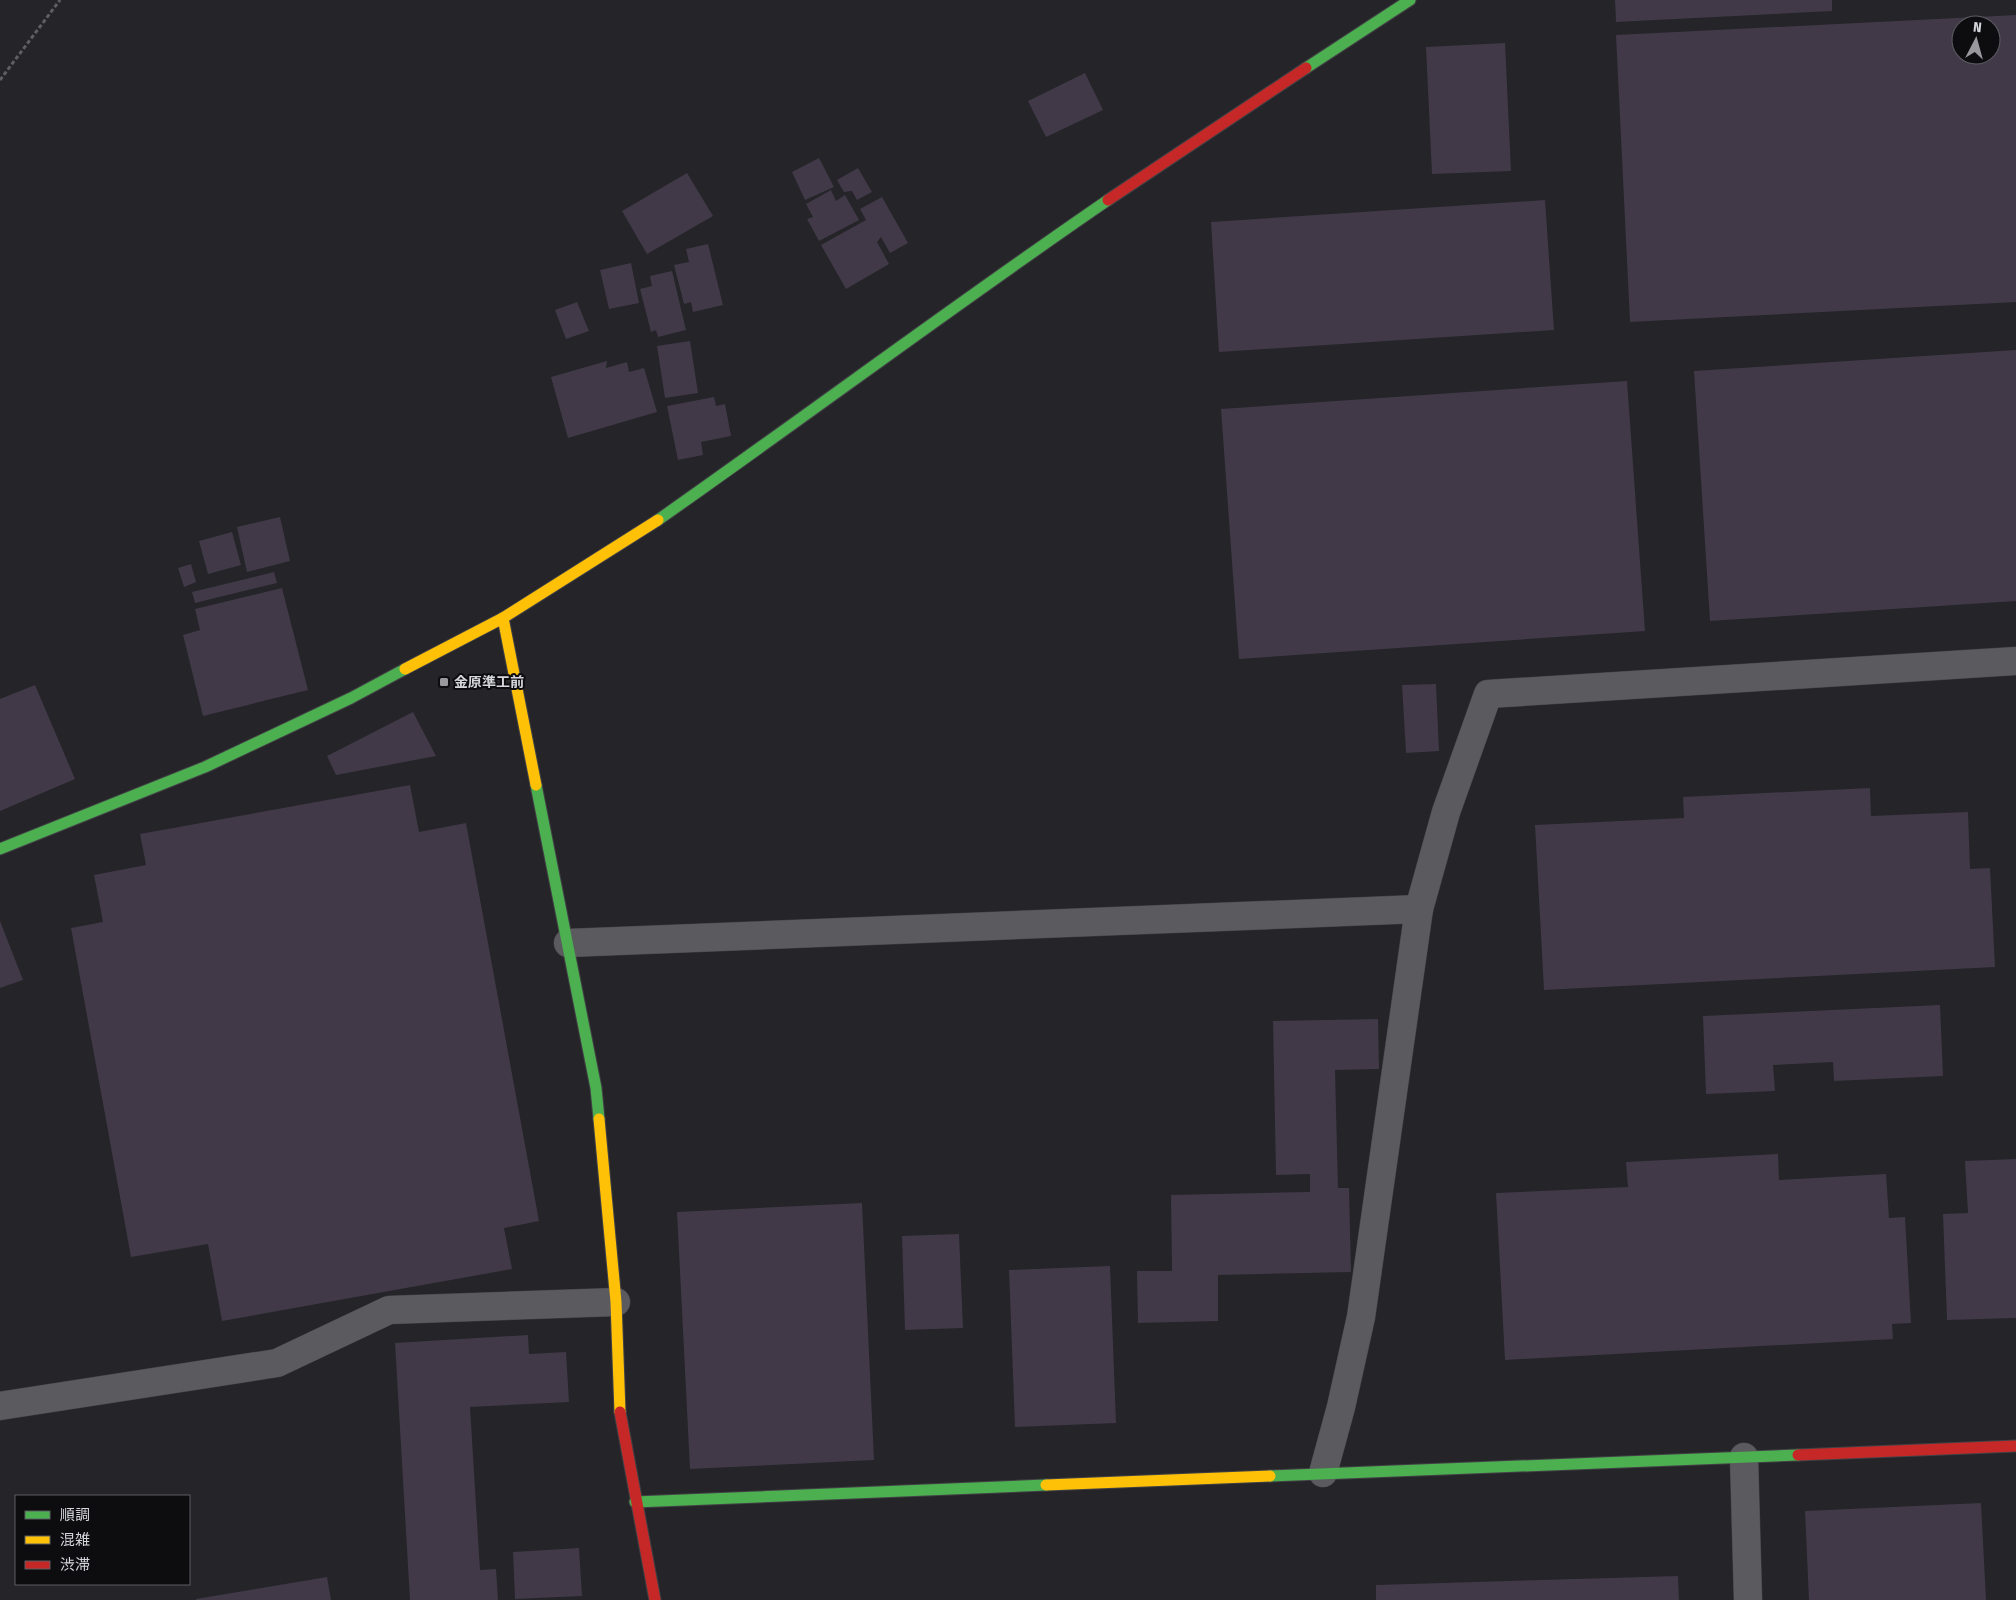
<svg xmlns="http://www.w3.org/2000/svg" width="2016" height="1600" font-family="'Fira Sans Condensed','Noto Sans JP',sans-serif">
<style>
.building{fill:#413947;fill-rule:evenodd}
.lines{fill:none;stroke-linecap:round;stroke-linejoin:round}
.street-casing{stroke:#424246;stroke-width:29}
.fast-casing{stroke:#424246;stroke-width:13}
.slow-casing{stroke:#424246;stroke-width:13}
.jam-casing{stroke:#424246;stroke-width:13}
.path{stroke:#5f5f61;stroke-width:3;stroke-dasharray:4 2.5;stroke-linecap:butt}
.street{stroke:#5b5b5f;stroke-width:28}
.fast{stroke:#4caf50;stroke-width:11}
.slow{stroke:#ffc107;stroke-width:11}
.jam{stroke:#c62828;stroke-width:11}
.poi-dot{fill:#98989d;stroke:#0d0d10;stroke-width:2}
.labels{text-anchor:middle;stroke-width:4;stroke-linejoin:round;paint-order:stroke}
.poi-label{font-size:14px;font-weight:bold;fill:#d6d7dc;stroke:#0d0d10;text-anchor:start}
</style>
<rect width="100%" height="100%" fill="#242429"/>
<g class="building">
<path d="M 1615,0 L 1832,0 L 1832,11 L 1616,22 Z"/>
<path d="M 2016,15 L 2016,302 L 1630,322 L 1616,35 ZM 1961,25 L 1991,25 L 1991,55 L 1961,55 Z"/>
<path d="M 1505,43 L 1511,171 L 1432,174 L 1426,47 Z"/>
<path d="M 1085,73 L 1103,110 L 1046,137 L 1028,101 Z"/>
<path d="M 819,158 L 834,187 L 805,200 L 792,172 Z"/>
<path d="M 858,168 L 872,192 L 857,200 L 852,191 L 844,192 L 837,180 Z"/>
<path d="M 687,173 L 713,216 L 647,254 L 622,211 Z"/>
<path d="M 831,190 L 836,201 L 845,195 L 859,220 L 819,241 L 807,219 L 813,217 L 806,204 Z"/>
<path d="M 882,197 L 908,243 L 890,253 L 881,237 L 877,242 L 889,264 L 846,289 L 821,245 L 866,220 L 860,209 Z"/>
<path d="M 1545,200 L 1554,330 L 1219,352 L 1211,222 Z"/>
<path d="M 708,244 L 723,305 L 693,312 L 691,302 L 684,304 L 674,265 L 689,262 L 686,249 Z"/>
<path d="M 631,263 L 639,303 L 609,309 L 600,270 Z"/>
<path d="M 672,271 L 686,330 L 658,337 L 656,330 L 651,332 L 640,289 L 652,286 L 650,276 Z"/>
<path d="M 577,302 L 589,331 L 566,339 L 555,310 Z"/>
<path d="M 690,341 L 698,393 L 665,398 L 657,346 Z"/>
<path d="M 2016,350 L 2016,601 L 1710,621 L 1694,371 Z"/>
<path d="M 607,361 L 606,368 L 627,362 L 629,372 L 644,368 L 657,412 L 568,438 L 551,377 Z"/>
<path d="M 1627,381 L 1645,631 L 1239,659 L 1221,409 Z"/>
<path d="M 714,397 L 716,406 L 725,404 L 731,436 L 701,442 L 703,455 L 678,460 L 667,406 Z"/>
<path d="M 280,517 L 290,561 L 247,572 L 237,527 Z"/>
<path d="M 232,532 L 241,565 L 208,574 L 199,541 Z"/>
<path d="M 191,564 L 196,582 L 184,587 L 178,568 Z"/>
<path d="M 274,572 L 277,583 L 195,603 L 192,592 Z"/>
<path d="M 282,588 L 308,690 L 203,716 L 183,635 L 200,630 L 195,609 Z"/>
<path d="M 1436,684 L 1439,751 L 1406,753 L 1402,685 Z"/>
<path d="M 35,685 L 75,779 L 0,811 L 0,699 Z"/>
<path d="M 413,712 L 436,756 L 336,775 L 327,756 Z"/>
<path d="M 410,785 L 419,832 L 466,823 L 539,1221 L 504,1228 L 512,1269 L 222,1321 L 208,1244 L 131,1257 L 71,928 L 103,922 L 94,875 L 146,865 L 140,834 Z"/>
<path d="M 1870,788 L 1871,816 L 1968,812 L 1970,869 L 1990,868 L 1995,967 L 1544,990 L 1535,825 L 1684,818 L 1683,797 Z"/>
<path d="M 0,921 L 23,980 L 0,988 Z"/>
<path d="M 1940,1005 L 1943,1076 L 1834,1081 L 1833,1062 L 1773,1065 L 1775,1091 L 1706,1094 L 1703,1016 Z"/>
<path d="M 1378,1019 L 1379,1069 L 1335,1070 L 1338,1188 L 1349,1188 L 1351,1272 L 1218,1275 L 1218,1321 L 1138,1323 L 1137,1271 L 1172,1271 L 1171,1195 L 1310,1192 L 1310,1174 L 1276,1175 L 1273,1021 Z"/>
<path d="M 1778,1154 L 1779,1180 L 1886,1174 L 1889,1218 L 1905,1217 L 1911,1323 L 1892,1324 L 1893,1339 L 1505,1360 L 1496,1193 L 1628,1187 L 1626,1162 Z"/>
<path d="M 2016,1159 L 2016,1318 L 1947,1320 L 1943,1214 L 1968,1213 L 1965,1161 Z"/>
<path d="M 862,1203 L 874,1460 L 690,1469 L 677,1212 Z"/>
<path d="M 959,1234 L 963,1328 L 905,1330 L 902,1236 Z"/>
<path d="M 1110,1266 L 1116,1423 L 1015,1427 L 1009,1270 Z"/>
<path d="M 528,1335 L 529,1354 L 566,1352 L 569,1402 L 470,1407 L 480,1570 L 496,1569 L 498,1600 L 410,1600 L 395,1343 Z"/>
<path d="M 1981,1503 L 1986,1600 L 1809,1600 L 1805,1511 Z"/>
<path d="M 579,1548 L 582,1596 L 515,1599 L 513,1552 Z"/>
<path d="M 1678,1576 L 1679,1600 L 1376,1600 L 1376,1585 Z"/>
<path d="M 327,1577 L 331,1600 L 196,1600 L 196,1599 Z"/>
</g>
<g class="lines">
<g class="street-casing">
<g id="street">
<path d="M 568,943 L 1419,909"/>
<path d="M 0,1406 L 277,1363 L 389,1310 L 616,1302"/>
<path d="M 1744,1457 L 1748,1600"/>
<path d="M 1323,1473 L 1341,1407 L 1361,1317 L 1419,909 L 1446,812 L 1488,694 L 2016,661"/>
</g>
</g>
<g class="fast-casing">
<g id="fast">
<path d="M 1306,68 L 1410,0"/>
<path d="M 658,520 C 809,414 956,304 1108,200"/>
<path d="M 536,785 L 596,1088 L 599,1119"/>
<path d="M 0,849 L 205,767 L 351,698 L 405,669"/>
<path d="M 1270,1476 L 1798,1455"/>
<path d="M 635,1502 L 1046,1485"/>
</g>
</g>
<g class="slow-casing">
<g id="slow">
<path d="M 503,618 L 536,785"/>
<path d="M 405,669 L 503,618 L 658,520"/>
<path d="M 599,1119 L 616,1302 L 620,1412"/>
<path d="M 1046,1485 L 1270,1476"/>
</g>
</g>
<g class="jam-casing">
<g id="jam">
<path d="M 1108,200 L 1306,68"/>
<path d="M 620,1412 L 655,1600"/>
<path d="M 1798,1455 L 2016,1446"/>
</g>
</g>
<path class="path" d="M 0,80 L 60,0"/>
<use href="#street" class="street"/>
<use href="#fast" class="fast"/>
<use href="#slow" class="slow"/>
<use href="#jam" class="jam"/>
</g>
<rect class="poi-dot" x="439" y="677" width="10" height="10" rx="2.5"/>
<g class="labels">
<g class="poi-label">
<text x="454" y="687">金原準工前</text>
</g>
</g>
<rect x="15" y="1495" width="175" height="90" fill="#0d0d10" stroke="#5d5e62"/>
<rect x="25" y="1511" width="25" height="8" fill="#4caf50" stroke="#5d5e62"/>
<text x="60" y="1520" font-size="15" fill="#d6d7dc">順調</text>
<rect x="25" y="1536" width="25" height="8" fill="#ffc107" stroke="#5d5e62"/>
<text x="60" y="1545" font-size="15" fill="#d6d7dc">混雑</text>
<rect x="25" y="1561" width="25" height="8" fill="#c62828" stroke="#5d5e62"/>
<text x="60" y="1570" font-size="15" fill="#d6d7dc">渋滞</text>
<g transform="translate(1976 40) rotate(6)"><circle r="24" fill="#0d0d10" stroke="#5d5e62"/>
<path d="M0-4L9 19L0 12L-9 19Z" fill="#98989d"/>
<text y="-8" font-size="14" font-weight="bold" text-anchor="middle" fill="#d6d7dc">N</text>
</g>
</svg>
